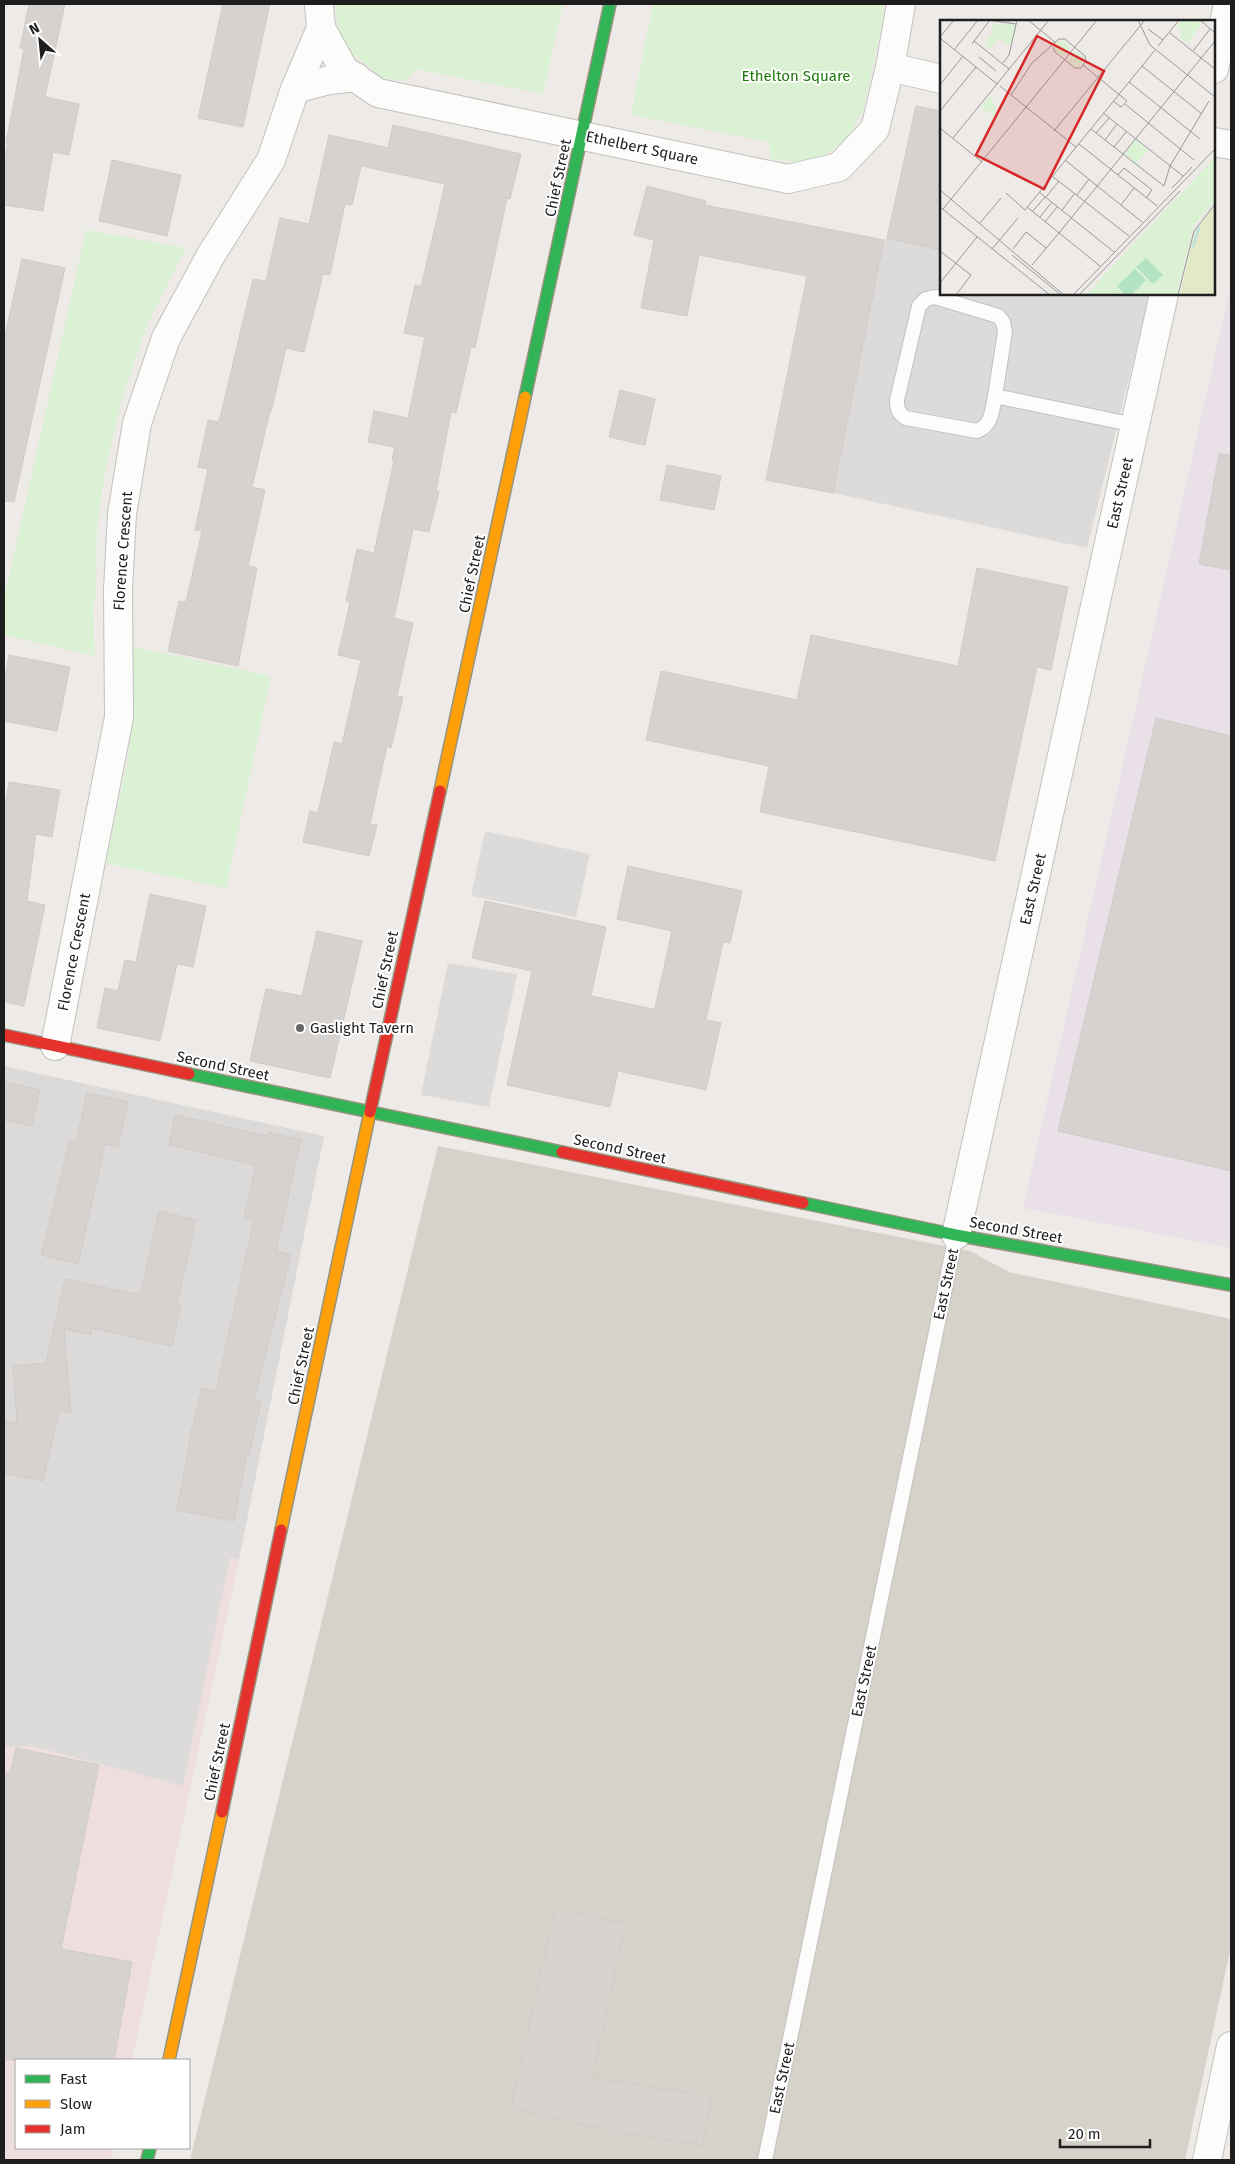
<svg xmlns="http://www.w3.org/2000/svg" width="1235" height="2164" font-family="'Fira Sans',sans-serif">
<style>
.residential{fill:#dcdad9}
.commercial{fill:#efdedf}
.industrial{fill:#eae0e8}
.construction{fill:#d6d2c9}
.park{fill:#daf2d3}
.parking{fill:#dddbda}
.building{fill:#d5d2d0;stroke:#d0cbc8}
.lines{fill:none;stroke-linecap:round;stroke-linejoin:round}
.lane-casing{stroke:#c2c1bf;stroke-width:16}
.street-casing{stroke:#c2c1bf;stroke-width:30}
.fast-casing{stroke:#97937f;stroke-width:14}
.slow-casing{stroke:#97937f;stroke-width:14}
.jam-casing{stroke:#97937f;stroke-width:14}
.lane{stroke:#fcfcfb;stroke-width:14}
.street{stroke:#fcfcfb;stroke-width:28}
.fast{stroke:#30b455;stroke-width:11}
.slow{stroke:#ff9f0a;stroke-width:11}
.jam{stroke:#e5322d;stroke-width:11}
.poi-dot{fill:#666564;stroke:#fff;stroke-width:2}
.labels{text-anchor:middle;stroke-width:4;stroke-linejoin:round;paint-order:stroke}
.park-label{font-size:15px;fill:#1d7b0d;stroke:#fff}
.street-label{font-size:15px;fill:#1e1e1e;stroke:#fff}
.poi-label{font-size:15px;fill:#1e1e1e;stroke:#fff;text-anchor:start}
.inset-river{fill:none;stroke:#bbe0df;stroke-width:2.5}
.inset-road{fill:none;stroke:#9a9897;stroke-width:1}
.view{fill:#d62828;fill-opacity:0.15;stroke:#d62828;stroke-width:2.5}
.inset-edge{fill:none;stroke:#1e1e1e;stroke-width:2.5}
</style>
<rect width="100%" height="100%" fill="#edeae7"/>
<path class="residential" d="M 4,1066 L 324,1136 L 239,1560 L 4,1501 Z"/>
<path class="commercial" d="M 4,1501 L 239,1560 L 132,2060 L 16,2060 L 16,2148 L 114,2148 L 111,2160 L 4,2160 Z"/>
<path class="industrial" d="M 1231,285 L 1231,1248 L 1023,1208 Z"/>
<path class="construction" d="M 438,1146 L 970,1251 L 1009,1272 L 1231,1319 L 1231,1946 L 1185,2160 L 190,2160 Z"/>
<g class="park">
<path d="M 334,4 L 563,4 L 543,94 L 416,69 L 406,81 L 381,78 L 350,51 L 340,34 Z"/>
<path d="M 653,4 L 883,4 L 884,15 L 863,111 L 846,139 L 824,156 L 797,162 L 770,159 L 769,142 L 631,115 Z"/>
<path d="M 86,230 L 186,248 L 148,323 L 122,398 L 106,466 L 97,526 L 96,596 L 93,607 L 95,656 L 4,635 L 4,599 Z"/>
<path d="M 133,647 L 271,676 L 226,888 L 105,863 L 127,765 L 133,719 Z"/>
</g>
<g class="parking">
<path d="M 887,238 L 941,250 L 941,294 L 1150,294 L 1087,548 L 833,493 L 884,240 Z"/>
<path d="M 485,831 L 590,854 L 576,917 L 471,896 Z"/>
<path d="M 448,963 L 517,974 L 489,1107 L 421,1095 Z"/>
<path d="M 4,1500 L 232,1548 L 183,1786 L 36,1747 L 4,1746 Z"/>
</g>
<g class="building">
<path d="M 29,4 L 65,4 L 45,97 L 79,104 L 69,155 L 53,152 L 43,211 L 4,205 L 4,166 L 8,143 L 6,143 L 24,49 L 20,48 Z"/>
<path d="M 223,4 L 270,4 L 243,127 L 198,118 Z"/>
<path d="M 916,106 L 941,111 L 941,250 L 887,238 Z"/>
<path d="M 393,125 L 521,154 L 510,199 L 507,198 L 475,348 L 471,347 L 456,413 L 451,412 L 436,491 L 439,492 L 429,532 L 413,529 L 394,618 L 413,623 L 397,696 L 403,697 L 391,748 L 387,746 L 370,824 L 377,825 L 369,856 L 303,842 L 310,811 L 318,813 L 334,742 L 342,744 L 361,660 L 338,655 L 350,602 L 346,601 L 357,549 L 374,553 L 394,461 L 392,460 L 395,447 L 368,442 L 374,411 L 408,418 L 425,337 L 404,333 L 415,285 L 421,287 L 445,184 L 361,166 L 352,205 L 345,204 L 330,275 L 323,274 L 304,352 L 286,348 L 271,412 L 270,411 L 252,487 L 265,490 L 248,566 L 257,568 L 238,666 L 168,651 L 179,601 L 186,602 L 202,531 L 195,530 L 208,469 L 198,467 L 208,420 L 219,422 L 253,279 L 266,281 L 280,218 L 309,224 L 329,135 L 388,148 Z"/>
<path d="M 112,160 L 181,175 L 167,236 L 99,221 Z"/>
<path d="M 647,186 L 706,201 L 705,205 L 884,240 L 833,493 L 766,480 L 807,276 L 699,255 L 687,316 L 641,308 L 654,240 L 634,235 Z"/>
<path d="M 22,259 L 65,268 L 14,502 L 4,501 L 4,340 Z"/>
<path d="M 620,390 L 655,399 L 645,445 L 609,437 Z"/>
<path d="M 1219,454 L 1231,455 L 1231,570 L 1199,564 Z"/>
<path d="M 667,465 L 721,476 L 714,510 L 660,500 Z"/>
<path d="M 977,568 L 1068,587 L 1051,670 L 1037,667 L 995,861 L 760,812 L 769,766 L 646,740 L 661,671 L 797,700 L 811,635 L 958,666 Z"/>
<path d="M 9,655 L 70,667 L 57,731 L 4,721 L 4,684 Z"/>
<path d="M 1156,718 L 1231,736 L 1231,1171 L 1058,1131 Z"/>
<path d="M 9,782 L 60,790 L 52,837 L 36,834 L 27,901 L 45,905 L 24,1006 L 4,1002 L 4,814 Z"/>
<path d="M 628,866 L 742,891 L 730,943 L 723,942 L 706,1020 L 721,1023 L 706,1090 L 618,1071 L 610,1107 L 507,1085 L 532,971 L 472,958 L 485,901 L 606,927 L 591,996 L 653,1009 L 655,1008 L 672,931 L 617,919 Z"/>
<path d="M 150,894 L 206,906 L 193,967 L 177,964 L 160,1041 L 97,1028 L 105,988 L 118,991 L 125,960 L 136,962 Z"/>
<path d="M 317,931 L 362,941 L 330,1078 L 250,1061 L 266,989 L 302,996 Z"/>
<path d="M 4,1082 L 40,1090 L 32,1126 L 4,1120 Z"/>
<path d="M 87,1093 L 128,1102 L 118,1147 L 105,1144 L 78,1264 L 41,1255 L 70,1139 L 76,1141 Z"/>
<path d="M 175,1115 L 267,1136 L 268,1132 L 301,1140 L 276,1251 L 291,1255 L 254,1400 L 261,1401 L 249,1455 L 247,1454 L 234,1521 L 177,1510 L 190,1442 L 189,1441 L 202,1388 L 216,1391 L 254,1220 L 244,1218 L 256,1165 L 169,1145 Z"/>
<path d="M 159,1211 L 196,1220 L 177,1304 L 181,1304 L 172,1346 L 92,1328 L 91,1335 L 64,1329 L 71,1412 L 59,1412 L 43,1481 L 4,1473 L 4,1420 L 17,1423 L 13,1366 L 46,1363 L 65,1279 L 140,1295 Z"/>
<path d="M 16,1748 L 99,1765 L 61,1949 L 132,1962 L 114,2060 L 4,2060 L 4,1772 L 10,1773 Z"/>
<path d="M 555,1908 L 626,1924 L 592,2078 L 711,2096 L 703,2145 L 611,2131 L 511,2108 Z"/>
</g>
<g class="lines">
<g class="lane-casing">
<g id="lane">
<path d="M 995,396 L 1005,332 L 1003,322 L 998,316 L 935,297 L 926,299 L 919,306 L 897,400 C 897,409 898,413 906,418 L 977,431 C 992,425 992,411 995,396 L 1135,425"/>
<path d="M 765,2160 L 956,1235"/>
</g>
</g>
<g class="street-casing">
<g id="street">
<path d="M 319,4 L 321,28 L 344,70 L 378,93 L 788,179 L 839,167 L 875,129 L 890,67 L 901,4"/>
<path d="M 890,67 L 941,79"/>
<path d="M 1214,69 L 1228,4"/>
<path d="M 295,89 L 329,80 L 356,77"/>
<path d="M 1214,142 L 1231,145"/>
<path d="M 55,1046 L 119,717 L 118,589 L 122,514 L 137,423 L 166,338 L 211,255 L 271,160 L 295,89 L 321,28"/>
<path d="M 956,1235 L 1164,294"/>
<path d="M 1207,2160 L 1231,2046"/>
</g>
</g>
<g class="fast-casing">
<g id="fast">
<path d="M 525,397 L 610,4"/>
<path d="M 189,1074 L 562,1152"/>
<path d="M 803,1203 L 956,1235 L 1231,1285"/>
<path d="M 147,2160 L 150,2148"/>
</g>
</g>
<g class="slow-casing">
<g id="slow">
<path d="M 440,791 L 525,397"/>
<path d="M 281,1530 L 370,1112"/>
<path d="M 169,2060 L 222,1812"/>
</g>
</g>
<g class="jam-casing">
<g id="jam">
<path d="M 4,1035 L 189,1074"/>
<path d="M 370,1112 L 440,791"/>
<path d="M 562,1152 L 803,1203"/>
<path d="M 222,1812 L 281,1530"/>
</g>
</g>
<use href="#lane" class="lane"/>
<use href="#street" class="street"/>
<use href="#fast" class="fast"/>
<use href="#slow" class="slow"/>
<use href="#jam" class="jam"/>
</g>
<circle class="poi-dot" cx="300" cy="1028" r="5"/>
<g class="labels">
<g class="park-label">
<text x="796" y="81">Ethelton Square</text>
</g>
<g class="street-label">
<text transform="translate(642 148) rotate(12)" y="5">Ethelbert Square</text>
<text transform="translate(558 178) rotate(-78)" y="5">Chief Street</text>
<text transform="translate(1120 493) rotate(-77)" y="5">East Street</text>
<text transform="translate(123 551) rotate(-86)" y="5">Florence Crescent</text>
<text transform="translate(472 574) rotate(-78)" y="5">Chief Street</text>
<text transform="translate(1033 889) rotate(-77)" y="5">East Street</text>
<text transform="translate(74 952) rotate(-79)" y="5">Florence Crescent</text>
<text transform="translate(385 970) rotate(-78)" y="5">Chief Street</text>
<text transform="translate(223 1066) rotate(12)" y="5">Second Street</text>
<text transform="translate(620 1149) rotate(12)" y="5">Second Street</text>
<text transform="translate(1016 1230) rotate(10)" y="5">Second Street</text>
<text transform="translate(946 1284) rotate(-78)" y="5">East Street</text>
<text transform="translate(301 1366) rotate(-78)" y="5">Chief Street</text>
<text transform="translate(864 1681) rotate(-78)" y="5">East Street</text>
<text transform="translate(217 1762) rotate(-78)" y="5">Chief Street</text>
<text transform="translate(782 2078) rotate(-78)" y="5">East Street</text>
</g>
<g class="poi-label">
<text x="310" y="1033">Gaslight Tavern</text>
</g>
</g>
<g transform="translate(940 20)">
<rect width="275" height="275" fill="#edeae7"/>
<path d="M 275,185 L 275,275 L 240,275 L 254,212 Z" fill="#e1e9c6"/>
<path d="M 241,0 L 257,0 L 262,4 L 247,23 L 240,18 L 242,12 L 236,7 ZM 53,3 L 75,5 L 76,12 L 69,25 L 58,18 L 50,29 L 44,24 L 52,14 ZM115 28a7 7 0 1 1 14 0a7 7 0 1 1-14 0ZM130 39a7 7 0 1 1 14 0a7 7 0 1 1-14 0ZM 50,75 L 56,89 L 54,97 L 41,86 ZM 195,120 L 208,130 L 196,144 L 185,133 ZM 275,137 L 275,181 L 253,207 L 237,275 L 146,275 Z" fill="#daf2d3"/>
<path d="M 206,238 L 223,255 L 213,264 L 196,247 ZM 195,249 L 206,260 L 191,275 L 185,275 L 177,266 Z" fill="#b3e3c3"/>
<path class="inset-river" d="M 253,227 L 259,207"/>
<path class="inset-road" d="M 48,0 L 76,4M 88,0 L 116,23M 198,0 L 210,25 L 275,77M 260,0 L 275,13M 208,9 L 223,20M 230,13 L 275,49M 0,17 L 14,0M 0,18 L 57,64M 34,21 L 69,49M 32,24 L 49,1M 218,26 L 239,0M 14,30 L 38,0M 253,31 L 270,9M 39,37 L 56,51M 63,43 L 69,35 L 77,0M 143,45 L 187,81 L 181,87 L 173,81M 202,46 L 262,94M 189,62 L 260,119M 0,65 L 23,36M 60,66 L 136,127M 71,75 L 92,43 L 119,19 L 125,19 L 145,36 L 146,41 L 141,48 L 135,48 L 115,32 L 113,27M 185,84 L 254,140M 0,91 L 36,47M 163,93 L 243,156M 0,108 L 42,142M 151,109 L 224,166 L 230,146 L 269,81M 114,111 L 205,0M 156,113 L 169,98M 13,118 L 109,0M 165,120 L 177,104M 139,124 L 217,186M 174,127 L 186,112M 125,140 L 202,202M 178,155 L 184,148 L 212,170 L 206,178M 112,156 L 189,216M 232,168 L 252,147M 0,170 L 124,275M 99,172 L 174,232M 66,173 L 85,190 L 215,30M 137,175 L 149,159M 106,177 L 119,161M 181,185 L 194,168M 0,187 L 110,275M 87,187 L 160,246M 3,189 L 157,0M 122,190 L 135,173M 93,191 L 105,177M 100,197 L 112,182M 105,202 L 117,187M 40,203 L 61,178M 119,213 L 275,21M 52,229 L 78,198M 73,229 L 86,212 L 106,228M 0,231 L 31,255 L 16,275M 72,235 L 121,275M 92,245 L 119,213M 0,263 L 37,217M 133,275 L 275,129M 139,275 L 240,171M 238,275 L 254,211 L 275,184"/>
<path class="view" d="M 97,16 L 164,51 L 104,169 L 36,135 Z"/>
<rect width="275" height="275" class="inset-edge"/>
</g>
<rect width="1235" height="2164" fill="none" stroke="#1e1e1e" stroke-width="10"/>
<rect x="15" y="2059" width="175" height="90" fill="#ffffff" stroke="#a5a5a5"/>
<rect x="25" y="2075" width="25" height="8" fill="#30b455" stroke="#a5a5a5"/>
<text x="60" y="2084" font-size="15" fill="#1e1e1e">Fast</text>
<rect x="25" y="2100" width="25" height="8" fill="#ff9f0a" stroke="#a5a5a5"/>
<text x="60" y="2109" font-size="15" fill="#1e1e1e">Slow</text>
<rect x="25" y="2125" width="25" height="8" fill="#e5322d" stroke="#a5a5a5"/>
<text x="60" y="2134" font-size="15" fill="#1e1e1e">Jam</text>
<g transform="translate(40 40) rotate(333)" stroke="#ffffff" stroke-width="4" paint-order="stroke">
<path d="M0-4L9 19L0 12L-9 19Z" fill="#1e1e1e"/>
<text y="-8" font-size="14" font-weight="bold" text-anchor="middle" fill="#1e1e1e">N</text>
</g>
<path d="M1060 2139v8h90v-8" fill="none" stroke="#1e1e1e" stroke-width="2.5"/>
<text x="1068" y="2139" font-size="15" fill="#1e1e1e" stroke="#ffffff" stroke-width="4" paint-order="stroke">20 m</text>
</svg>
